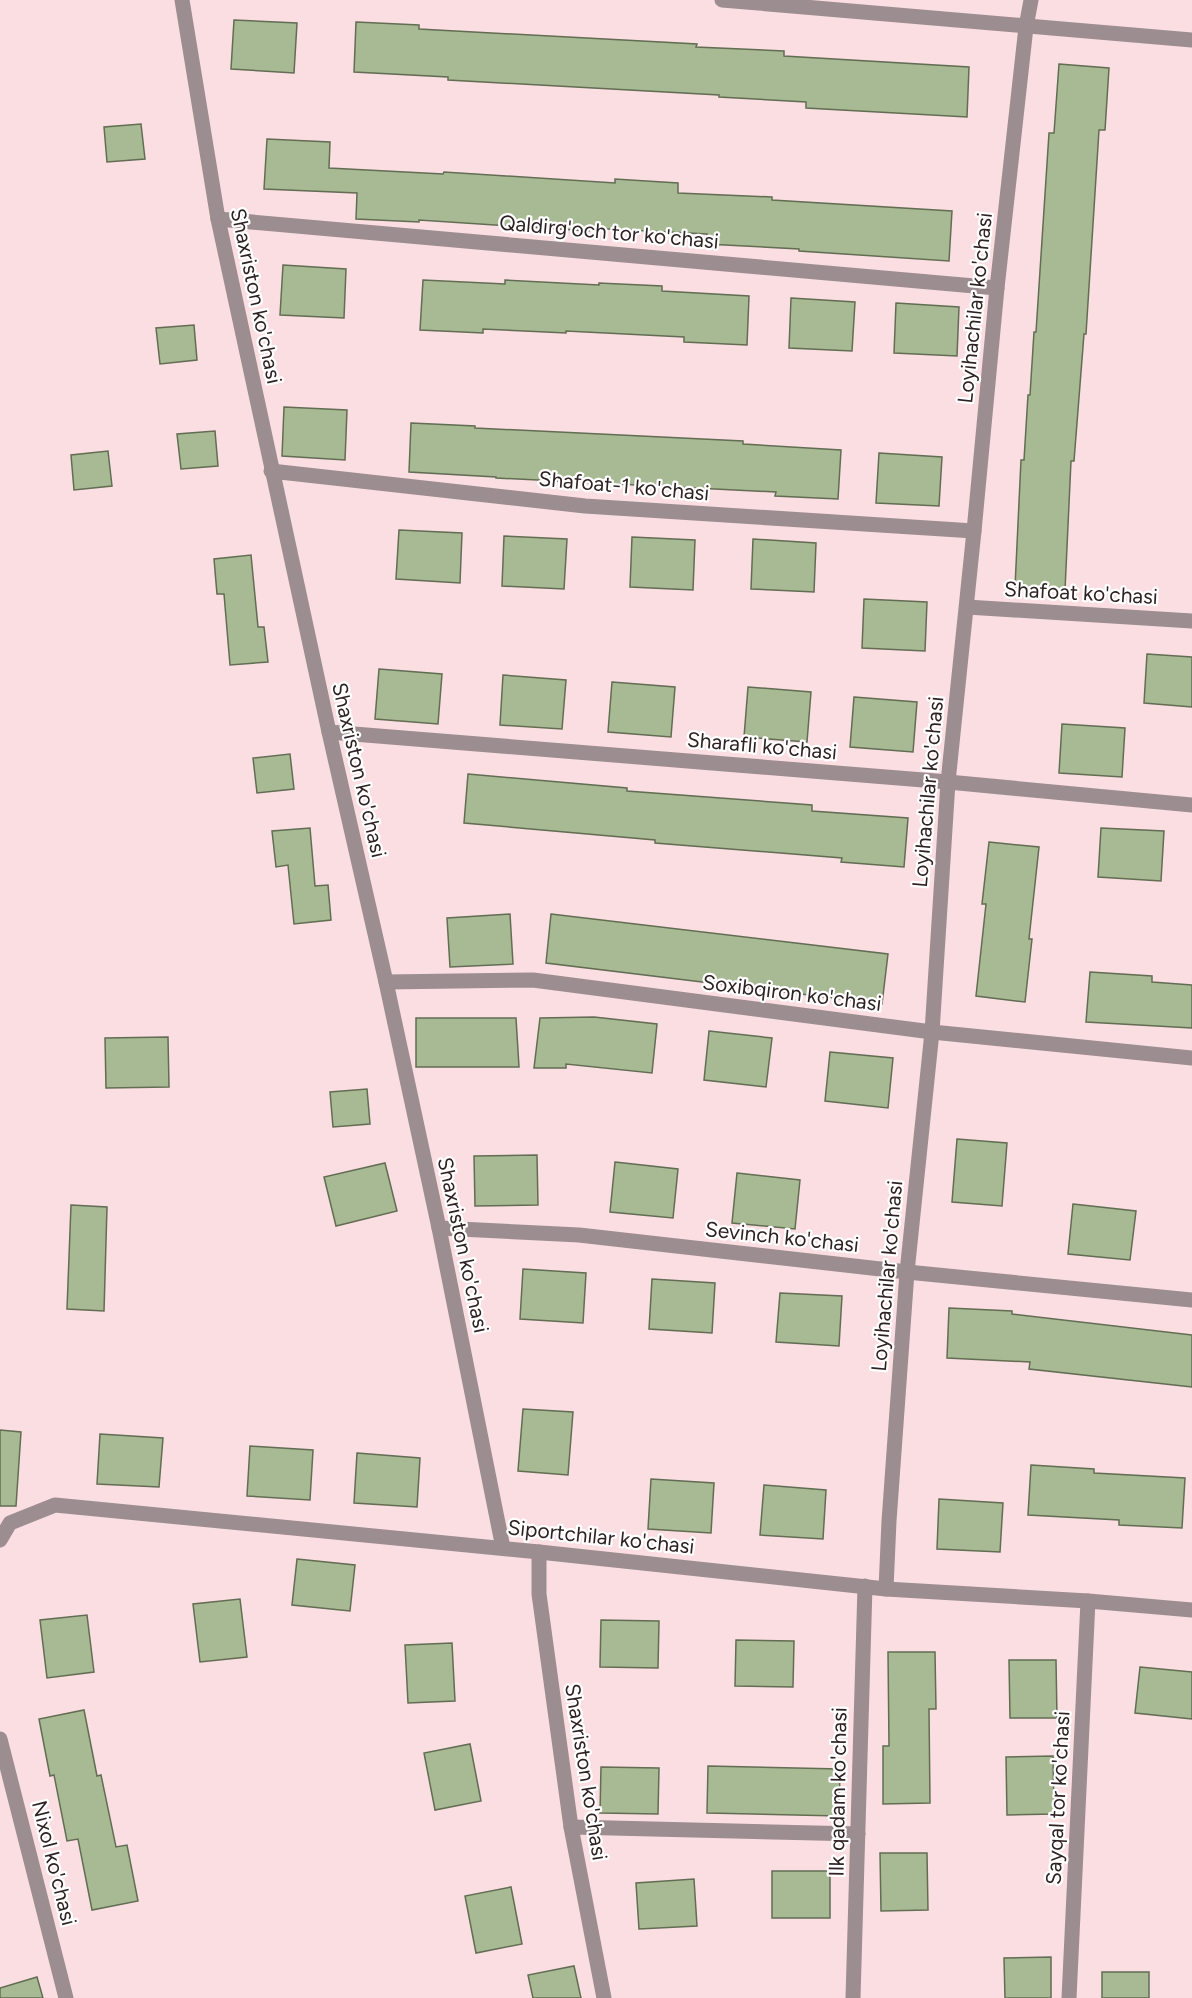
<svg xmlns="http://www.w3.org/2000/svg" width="1192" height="1998" font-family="Figtree,sans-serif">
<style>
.building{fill:#a8ba93;stroke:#626d54;stroke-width:1.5}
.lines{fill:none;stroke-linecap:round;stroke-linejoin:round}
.minor{stroke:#9c8d90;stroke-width:15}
.labels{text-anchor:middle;stroke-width:4.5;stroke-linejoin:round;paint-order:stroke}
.street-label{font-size:21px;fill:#2e2123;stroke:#fff}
</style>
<rect width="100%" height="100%" fill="#fbdee2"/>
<g class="building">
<path d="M 234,20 L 297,23 L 294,73 L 231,69 Z"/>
<path d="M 356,22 L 419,25 L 419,29 L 697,44 L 696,47 L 784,51 L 784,56 L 969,67 L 967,117 L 806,108 L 806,102 L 719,97 L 719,95 L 448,80 L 448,77 L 354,72 Z"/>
<path d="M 1059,64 L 1109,68 L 1105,130 L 1099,130 L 1086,334 L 1084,334 L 1074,461 L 1071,461 L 1065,590 L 1015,587 L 1021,460 L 1024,460 L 1028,395 L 1030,395 L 1034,332 L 1036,332 L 1049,133 L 1054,133 Z"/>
<path d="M 141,124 L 145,159 L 107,162 L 104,127 Z"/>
<path d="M 267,139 L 330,142 L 329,168 L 443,174 L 444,172 L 615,183 L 615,179 L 678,183 L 678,193 L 772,197 L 772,200 L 952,211 L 949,261 L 799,251 L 799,249 L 706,244 L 707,234 L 589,228 L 589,231 L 419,220 L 419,222 L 356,219 L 357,193 L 264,189 Z"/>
<path d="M 283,265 L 346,269 L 344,318 L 280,315 Z"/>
<path d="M 423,280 L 505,284 L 505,280 L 599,285 L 599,283 L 662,286 L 662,291 L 749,296 L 747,345 L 684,342 L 684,337 L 566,331 L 566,333 L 483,329 L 483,333 L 420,330 Z"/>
<path d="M 791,298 L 855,302 L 852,351 L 789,348 Z"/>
<path d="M 896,303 L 959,307 L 957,356 L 894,353 Z"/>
<path d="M 194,325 L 197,360 L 160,364 L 156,328 Z"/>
<path d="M 284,407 L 347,410 L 345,460 L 282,456 Z"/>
<path d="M 411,423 L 475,426 L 475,428 L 743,441 L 743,444 L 841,450 L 838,499 L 775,496 L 776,492 L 496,478 L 496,477 L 409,472 Z"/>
<path d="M 215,431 L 218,466 L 181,469 L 177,434 Z"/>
<path d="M 108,451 L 112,486 L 74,490 L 71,455 Z"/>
<path d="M 879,453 L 942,457 L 939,506 L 876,503 Z"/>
<path d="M 399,530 L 462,533 L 460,583 L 396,579 Z"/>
<path d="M 504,536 L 567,539 L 564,589 L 502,586 Z"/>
<path d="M 632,537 L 695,540 L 693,590 L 630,587 Z"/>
<path d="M 753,539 L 816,543 L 814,592 L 751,589 Z"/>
<path d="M 251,555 L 258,627 L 264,627 L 268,662 L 230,665 L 224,594 L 217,594 L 214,559 Z"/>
<path d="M 864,599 L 927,602 L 925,651 L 862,648 Z"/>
<path d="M 1147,654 L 1192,657 L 1192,707 L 1144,703 Z"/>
<path d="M 379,669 L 442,674 L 438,724 L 375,719 Z"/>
<path d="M 503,675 L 566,680 L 562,729 L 500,725 Z"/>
<path d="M 612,682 L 675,687 L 671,737 L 608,732 Z"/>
<path d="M 748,687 L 811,692 L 807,742 L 744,737 Z"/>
<path d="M 854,697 L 917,702 L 913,752 L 850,747 Z"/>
<path d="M 1062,724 L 1125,728 L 1122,777 L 1059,773 Z"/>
<path d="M 290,754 L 294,789 L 257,793 L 253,758 Z"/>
<path d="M 468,774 L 627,788 L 627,791 L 812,805 L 812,811 L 908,818 L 904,867 L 841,862 L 842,858 L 655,843 L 655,840 L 464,823 Z"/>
<path d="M 310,828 L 315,886 L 328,885 L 331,920 L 294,924 L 288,865 L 276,867 L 272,831 Z"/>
<path d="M 1101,828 L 1164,831 L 1161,881 L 1098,877 Z"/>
<path d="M 989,842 L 1039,847 L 1029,939 L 1032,939 L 1025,1002 L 976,996 L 986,904 L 982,904 Z"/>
<path d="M 510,914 L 513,964 L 450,967 L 447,918 Z"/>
<path d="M 551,914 L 888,954 L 882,1004 L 546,963 Z"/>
<path d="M 1090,972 L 1152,976 L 1152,982 L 1192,985 L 1192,1028 L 1086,1022 Z"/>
<path d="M 594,1017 L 657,1024 L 652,1073 L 566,1064 L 566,1068 L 534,1068 L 540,1018 Z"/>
<path d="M 416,1018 L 516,1018 L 519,1067 L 416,1067 Z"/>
<path d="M 709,1031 L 772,1038 L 766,1087 L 704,1080 Z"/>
<path d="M 168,1037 L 169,1087 L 106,1088 L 105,1038 Z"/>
<path d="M 830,1052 L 893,1058 L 888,1108 L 825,1101 Z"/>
<path d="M 367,1089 L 370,1124 L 333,1127 L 330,1092 Z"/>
<path d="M 957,1139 L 1007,1143 L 1002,1206 L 952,1202 Z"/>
<path d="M 537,1155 L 538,1205 L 475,1206 L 474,1156 Z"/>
<path d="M 615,1162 L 678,1169 L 673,1218 L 610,1212 Z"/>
<path d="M 385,1163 L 397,1211 L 336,1226 L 324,1177 Z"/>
<path d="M 737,1173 L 800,1180 L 795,1229 L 732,1223 Z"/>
<path d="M 1073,1204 L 1136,1211 L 1130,1260 L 1068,1254 Z"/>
<path d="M 71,1205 L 107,1207 L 104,1311 L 67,1309 Z"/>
<path d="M 523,1269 L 586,1273 L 583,1323 L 520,1319 Z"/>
<path d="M 652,1279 L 715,1283 L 712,1333 L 649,1329 Z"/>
<path d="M 780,1293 L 842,1296 L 839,1346 L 776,1342 Z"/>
<path d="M 949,1308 L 1012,1311 L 1012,1314 L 1192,1335 L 1192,1387 L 1029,1369 L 1030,1362 L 947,1358 Z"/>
<path d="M 523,1409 L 573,1412 L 568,1475 L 518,1471 Z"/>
<path d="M 0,1430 L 21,1432 L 16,1506 L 0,1506 Z"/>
<path d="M 100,1434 L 163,1438 L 159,1487 L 97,1484 Z"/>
<path d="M 250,1446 L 313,1450 L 310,1500 L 247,1496 Z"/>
<path d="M 357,1453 L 420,1458 L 417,1507 L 354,1503 Z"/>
<path d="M 1031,1465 L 1094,1469 L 1094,1473 L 1185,1478 L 1182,1528 L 1119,1525 L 1119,1520 L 1028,1515 Z"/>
<path d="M 651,1479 L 714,1483 L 711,1533 L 648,1529 Z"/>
<path d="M 764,1485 L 826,1490 L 823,1539 L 760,1535 Z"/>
<path d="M 939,1499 L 1003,1503 L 1000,1552 L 937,1549 Z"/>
<path d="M 297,1559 L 355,1565 L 350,1611 L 292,1605 Z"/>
<path d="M 240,1599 L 247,1657 L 200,1662 L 193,1604 Z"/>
<path d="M 87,1615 L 94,1672 L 47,1678 L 40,1620 Z"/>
<path d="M 601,1620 L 659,1621 L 658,1668 L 600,1667 Z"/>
<path d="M 736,1640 L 794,1641 L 793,1687 L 735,1686 Z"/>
<path d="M 452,1643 L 455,1701 L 408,1703 L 405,1645 Z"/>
<path d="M 888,1652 L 935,1652 L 936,1709 L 929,1709 L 930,1803 L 883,1804 L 883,1746 L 889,1746 Z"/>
<path d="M 1009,1660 L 1056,1660 L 1057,1718 L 1010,1718 Z"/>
<path d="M 1140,1667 L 1192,1672 L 1192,1719 L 1135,1713 Z"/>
<path d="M 84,1710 L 97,1776 L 101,1775 L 116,1847 L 127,1845 L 138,1901 L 92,1910 L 78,1839 L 67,1841 L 54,1775 L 50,1776 L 39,1719 Z"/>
<path d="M 470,1744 L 481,1801 L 435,1810 L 424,1753 Z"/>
<path d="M 1053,1756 L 1054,1814 L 1007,1815 L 1006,1757 Z"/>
<path d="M 708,1766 L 840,1769 L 839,1816 L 707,1813 Z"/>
<path d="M 601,1767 L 659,1768 L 658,1814 L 600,1813 Z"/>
<path d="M 880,1853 L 927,1853 L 928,1910 L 881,1911 Z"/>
<rect x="772" y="1871" width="58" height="47"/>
<path d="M 694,1879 L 697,1926 L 639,1929 L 636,1883 Z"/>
<path d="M 511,1887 L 522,1944 L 476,1953 L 465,1896 Z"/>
<path d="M 1051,1957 L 1051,1998 L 1005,1998 L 1004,1958 Z"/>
<path d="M 574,1966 L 581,1998 L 533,1998 L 528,1975 Z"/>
<rect x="1102" y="1972" width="47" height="26"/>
<path d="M 37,1977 L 43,1998 L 0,1998 L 0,1988 Z"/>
</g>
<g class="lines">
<g class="minor">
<path d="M 182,0 L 218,219 L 329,732 L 386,982 L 439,1228 L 503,1548"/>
<path d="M 722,0 L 1192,40"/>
<path d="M 218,219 L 997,288"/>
<path d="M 271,471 L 585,506 L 974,531"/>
<path d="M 967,607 L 1192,621"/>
<path d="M 329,732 L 948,782 L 1192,805"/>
<path d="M 386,982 L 533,980 L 932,1032 L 1192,1058"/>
<path d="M 439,1228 L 579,1235 L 907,1272 L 1192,1300"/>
<path d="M 0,1540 L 10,1523 L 55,1505 L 539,1552 L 886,1589 L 1088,1601 L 1192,1610"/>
<path d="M 539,1552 L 539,1594 L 571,1827 L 604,1998"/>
<path d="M 886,1589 L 889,1521 L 907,1272 L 932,1032 L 948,782 L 974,531 L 997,288 L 1026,27 L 1031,0"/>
<path d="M 0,1739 L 66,1998"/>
<path d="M 571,1827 L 858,1834"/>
<path d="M 853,1998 L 865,1586"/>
<path d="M 1069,1998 L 1088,1601"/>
</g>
</g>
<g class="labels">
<g class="street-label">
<text transform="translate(609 232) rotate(5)" y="7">Qaldirg'och tor ko'chasi</text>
<text transform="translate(256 296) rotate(78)" y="7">Shaxriston ko'chasi</text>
<text transform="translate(975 308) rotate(-84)" y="7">Loyihachilar ko'chasi</text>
<text transform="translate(624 486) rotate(5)" y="7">Shafoat-1 ko'chasi</text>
<text transform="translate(1081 593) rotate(3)" y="7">Shafoat ko'chasi</text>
<text transform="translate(762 746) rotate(5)" y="7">Sharafli ko'chasi</text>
<text transform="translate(359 770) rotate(77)" y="7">Shaxriston ko'chasi</text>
<text transform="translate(928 792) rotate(-85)" y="7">Loyihachilar ko'chasi</text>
<text transform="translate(792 993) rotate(7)" y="7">Soxibqiron ko'chasi</text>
<text transform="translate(782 1237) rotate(6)" y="7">Sevinch ko'chasi</text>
<text transform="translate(463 1245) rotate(78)" y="7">Shaxriston ko'chasi</text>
<text transform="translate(887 1276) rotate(-85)" y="7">Loyihachilar ko'chasi</text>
<text transform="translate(601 1537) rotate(6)" y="7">Siportchilar ko'chasi</text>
<text transform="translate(586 1772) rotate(81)" y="7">Shaxriston ko'chasi</text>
<text transform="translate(838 1792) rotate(-89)" y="7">Ilk qadam ko'chasi</text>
<text transform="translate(1058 1798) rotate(-87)" y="7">Sayqal tor ko'chasi</text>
<text transform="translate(54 1863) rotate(76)" y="7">Nixol ko'chasi</text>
</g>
</g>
</svg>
